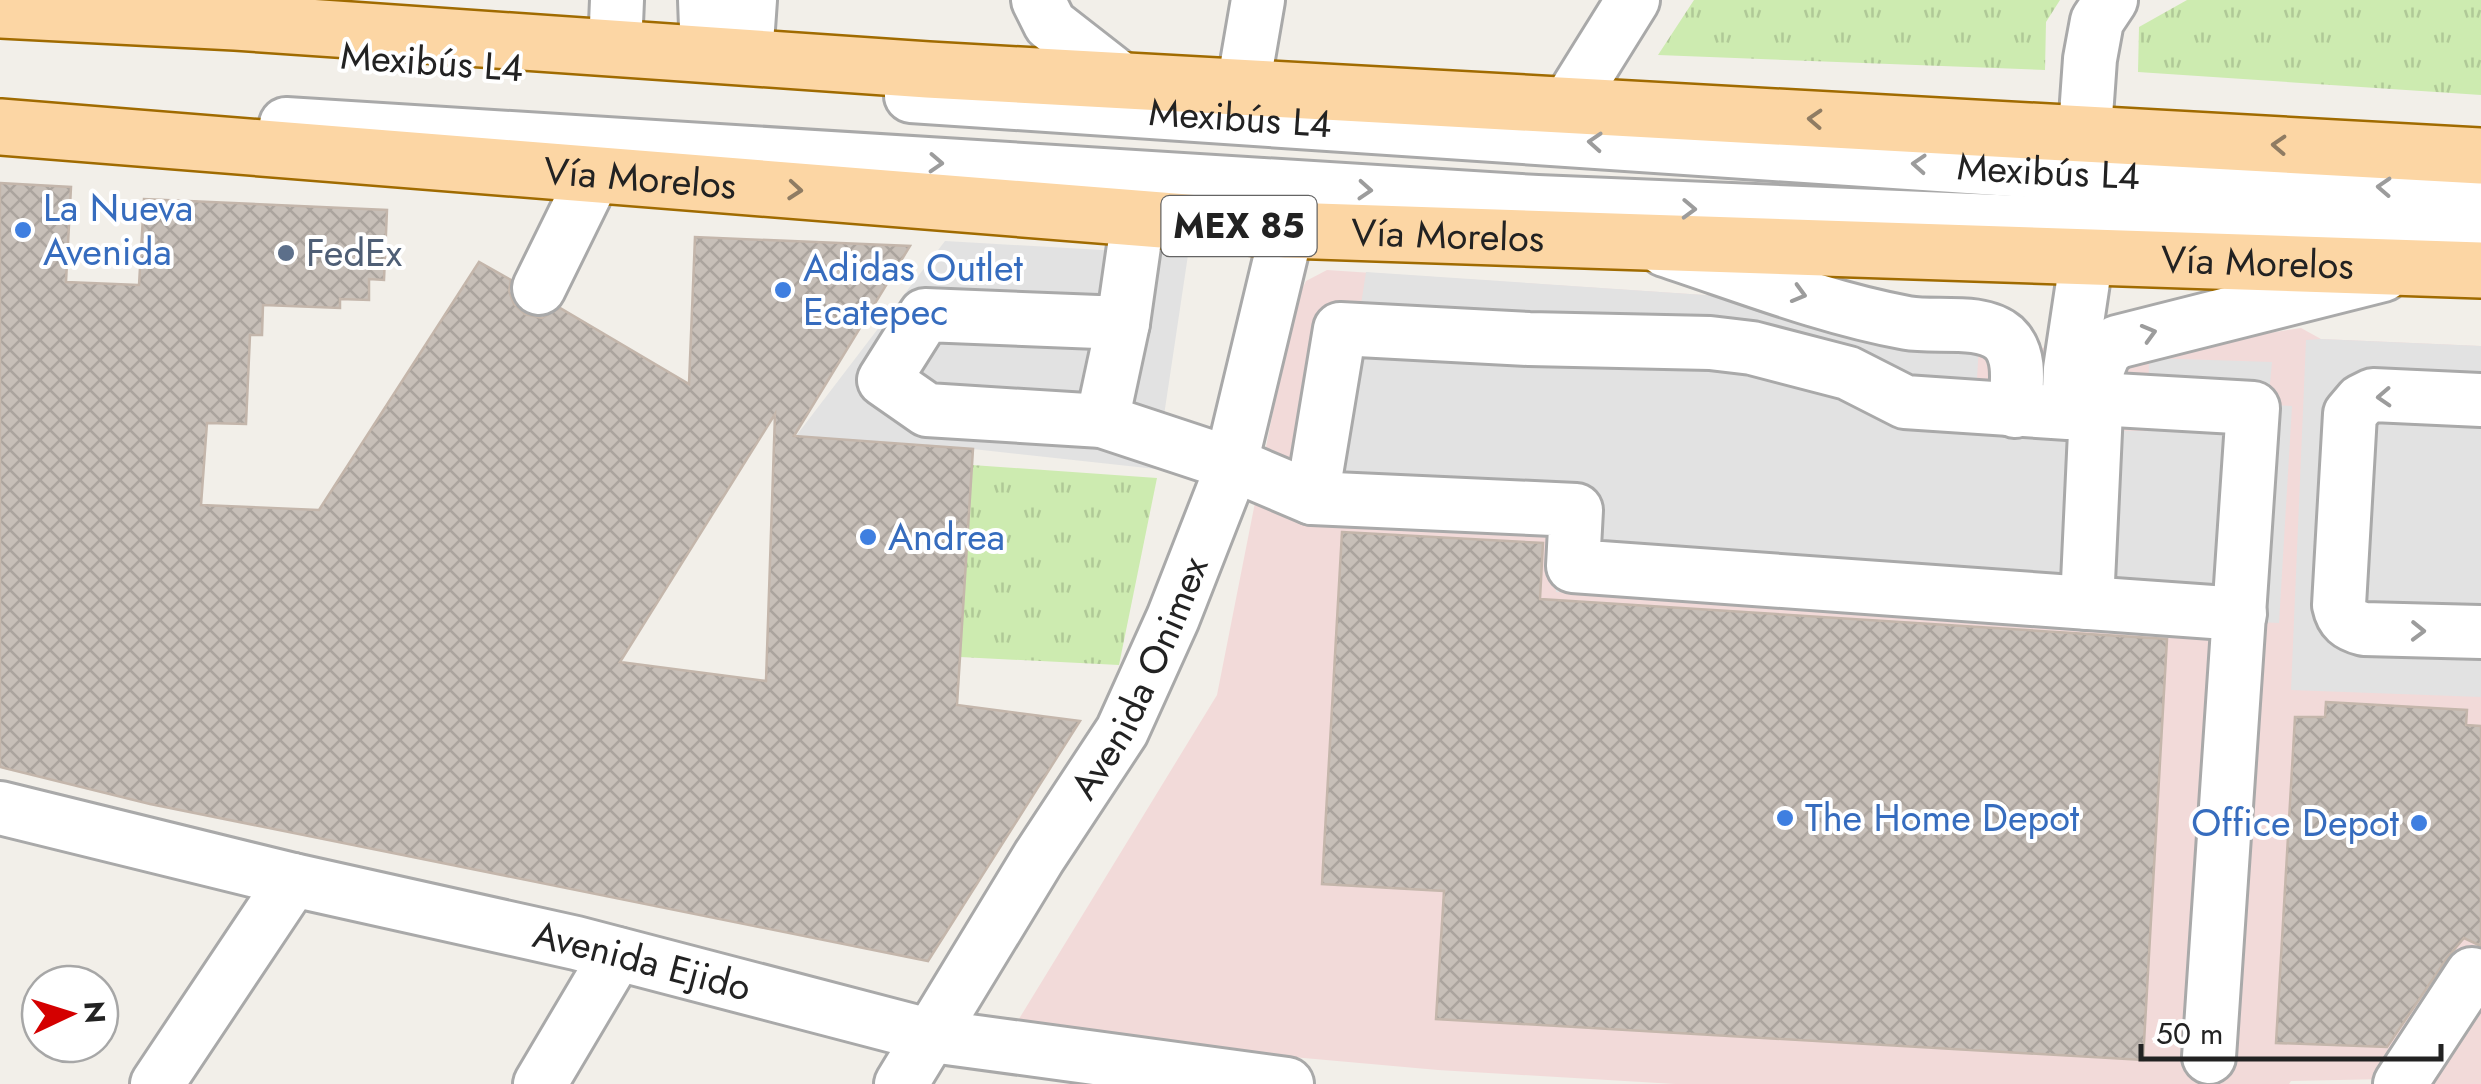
<svg xmlns="http://www.w3.org/2000/svg" width="2481" height="1084" font-family="Jost,sans-serif">
<style>
.commercial{fill:#f2dad9}
.grass{fill:url(#grass-tufts)}
.parking{fill:#e2e2e2}
.building{fill:url(#building-cross-hatch);stroke:#c4b6ab;stroke-width:2.5;fill-rule:evenodd}
.lines{fill:none;stroke-linecap:round;stroke-linejoin:round}
.minor-casing{stroke:#a9a9a9;stroke-width:58}
.major-casing{stroke:#a06b00;stroke-width:60}
.minor{stroke:#fff;stroke-width:52}
.major{stroke:#fcd6a4;stroke-width:55}
.oneway{stroke:#8f7c63}
.oneway2{stroke:#9c9c9c}
.shop-dot{fill:#3f7fe0;stroke:#fff;stroke-width:4}
.service-dot{fill:#5c6f8a;stroke:#fff;stroke-width:4}
.labels{text-anchor:middle;stroke-width:8;stroke-linejoin:round;paint-order:stroke}
.shield{fill:#fff;stroke:#646464;stroke-width:2.5}
.shield-label{font-size:35px;font-weight:bold;fill:#222}
.street-label{font-size:38px;fill:#222;stroke:#fff}
.shop-label{font-size:38px;fill:#366cbe;stroke:#fff;text-anchor:start}
.service-label{font-size:38px;fill:#4e5e75;stroke:#fff;text-anchor:start}
</style>
<defs>
<pattern id="grass-tufts" width="24" height="20" patternUnits="userSpaceOnUse" patternTransform="scale(2.5)"><rect width="24" height="20" fill="#cdebb0"/><path d="M3 7l-1-3M5 7V3M7 7l1-3M15 17l-1-3M17 17v-4M19 17l1-3" fill="none" stroke="#b0c997"/></pattern>
<pattern id="building-cross-hatch" width="8" height="8" patternUnits="userSpaceOnUse" patternTransform="scale(2.5)"><rect width="8" height="8" fill="#c7bfb8"/><path d="M0 0l8 8M0 8l8-8" fill="none" stroke="#aba49e"/></pattern>
</defs>
<rect width="100%" height="100%" fill="#f2efe9"/>
<path class="commercial" d="M 1327,270 L 1749,298 L 1979,345 L 2146,352 L 2301,328 L 2321,339 L 2481,346 L 2481,1084 L 2432,1084 L 2433,1078 L 2291,1081 L 2289,1084 L 1675,1084 L 1438,1070 L 1011,1032 L 1217,695 L 1294,305 L 1306,281 Z"/>
<g class="grass">
<path d="M 1694,0 L 2060,0 L 2046,22 L 2045,70 L 1658,55 Z"/>
<path d="M 2187,0 L 2481,0 L 2481,95 L 2138,72 L 2139,27 Z"/>
<path d="M 972,465 L 1157,478 L 1119,665 L 960,657 Z"/>
</g>
<g class="parking">
<path d="M 945,241 L 1188,255 L 1156,469 L 973,449 L 796,436 Z"/>
<path d="M 1366,272 L 1749,298 L 1979,345 L 1974,429 L 2148,431 L 2149,358 L 2272,362 L 2268,405 L 2292,406 L 2279,623 L 1556,592 L 1555,535 L 1302,525 L 1329,309 L 1360,311 Z"/>
<path d="M 2321,339 L 2481,346 L 2481,697 L 2291,690 L 2306,340 Z"/>
</g>
<g class="building">
<path d="M 0,183 L 71,187 L 66,282 L 139,285 L 144,199 L 387,210 L 384,280 L 369,279 L 369,300 L 340,299 L 340,308 L 263,305 L 262,335 L 250,335 L 246,424 L 207,423 L 201,505 L 319,510 L 479,262 L 511,280 L 509,291 L 514,304 L 525,314 L 542,318 L 560,308 L 689,384 L 695,237 L 910,246 L 794,436 L 973,449 L 957,705 L 1080,721 L 928,961 L 150,804 L 0,767 ZM 775,414 L 766,681 L 620,662 Z"/>
<path d="M 1342,532 L 1543,543 L 1540,599 L 2167,639 L 2143,1060 L 1436,1019 L 1444,891 L 1322,884 Z"/>
<path d="M 2326,702 L 2467,710 L 2466,725 L 2481,726 L 2481,946 L 2464,938 L 2447,958 L 2387,1047 L 2276,1043 L 2295,717 L 2325,717 Z"/>
</g>
<g class="lines">
<g class="minor-casing">
<g id="minor">
<path d="M 705,0 L 707,54"/>
<path d="M 1038,0 L 1050,24 L 1123,81"/>
<path d="M 615,48 L 617,0"/>
<path d="M 746,57 L 750,0"/>
<path d="M 1243,87 L 1258,0"/>
<path id="s1" d="M 911,96 L 2028,171 L 2481,192"/>
<path d="M 1567,106 L 1633,0"/>
<path d="M 286,124 L 1537,202 L 2481,241"/>
<path d="M 1138,218 L 1123,323 L 925,315 L 884,380 L 927,410 L 1102,421 L 1232,464 L 1312,498 L 1576,510 L 1573,566 L 2240,614"/>
<path d="M 1665,250 C 1744,276 1825,308 1907,323 C 1935,328 1981,318 2004,338 C 2023,356 2016,388 2015,411"/>
<path d="M 539,288 L 595,174"/>
<path d="M 2097,399 L 2253,408 L 2209,1057"/>
<path d="M 2481,400 L 2373,395 L 2361,401 L 2350,414 L 2339,605 C 2342,620 2349,625 2364,629 L 2481,632"/>
<path d="M 1102,421 L 1123,323"/>
<path d="M 1312,498 L 1340,329 L 1529,339 L 1710,343 L 1752,348 L 1848,373 L 1905,402 L 2068,413 L 2070,369 L 2083,282 L 2076,257 L 2090,59 L 2097,21 L 2111,0"/>
<path d="M 2087,603 L 2098,368 L 2105,351 L 2117,342 L 2383,275"/>
<path id="s2" d="M 0,808 L 293,880 L 576,943 L 932,1036 L 1287,1084"/>
<path d="M 157,1084 L 293,880"/>
<path d="M 540,1084 L 617,954"/>
<path id="s3" d="M 901,1084 L 1039,857 L 1122,731 L 1173,618 L 1227,480 L 1287,230"/>
<path d="M 2400,1084 L 2472,974"/>
</g>
</g>
<g class="major-casing">
<g id="major">
<path d="M 0,10 L 235,22 L 928,70 L 2481,156"/>
<path id="s4" d="M 0,127 L 1287,230 L 2481,270"/>
</g>
</g>
<use href="#minor" class="minor"/>
<use href="#major" class="major"/>
</g>
<defs><path id="oneway-chevron" d="M-2-3.5L2.5 0L-2 3.5" fill="none" stroke-width="1.6" stroke-linecap="round" stroke-linejoin="round" transform="scale(2.5)"/></defs>
<g class="oneway">
<use href="#oneway-chevron" transform="translate(1815 119) rotate(-177)"/>
<use href="#oneway-chevron" transform="translate(2279 145) rotate(-177)"/>
<use href="#oneway-chevron" transform="translate(795 190) rotate(5)"/>
</g>
<g class="oneway2">
<use href="#oneway-chevron" transform="translate(1595 142) rotate(-176)"/>
<use href="#oneway-chevron" transform="translate(936 163) rotate(3)"/>
<use href="#oneway-chevron" transform="translate(1919 164) rotate(-176)"/>
<use href="#oneway-chevron" transform="translate(2384 187) rotate(-177)"/>
<use href="#oneway-chevron" transform="translate(1365 190) rotate(4)"/>
<use href="#oneway-chevron" transform="translate(1689 209) rotate(2)"/>
<use href="#oneway-chevron" transform="translate(1799 294) rotate(16)"/>
<use href="#oneway-chevron" transform="translate(2149 333) rotate(-16)"/>
<use href="#oneway-chevron" transform="translate(2384 397) rotate(177)"/>
<use href="#oneway-chevron" transform="translate(2418 631) rotate(1)"/>
</g>
<g class="shop-dot">
<circle cx="23" cy="230" r="10"/>
<circle cx="783" cy="290" r="10"/>
<circle cx="868" cy="537" r="10"/>
<circle cx="1785" cy="818" r="10"/>
<circle cx="2419" cy="823" r="10"/>
</g>
<circle class="service-dot" cx="286" cy="253" r="10"/>
<g class="labels">
<rect class="shield" x="1161.5" y="196" width="155" height="60" rx="8"/>
<g class="shield-label">
<text x="1239" y="238">MEX 85</text>
</g>
<g class="street-label">
<text transform="translate(432 62) rotate(4)" y="13">Mexibús L4</text>
<text dy="13" stroke="none"><textPath href="#s1" startOffset="330">Mexibús L4</textPath></text>
<text dy="13" stroke="none"><textPath href="#s1" startOffset="1140">Mexibús L4</textPath></text>
<text dy="13" stroke="none"><textPath href="#s4" startOffset="642">Vía Morelos</textPath></text>
<text dy="13" stroke="none"><textPath href="#s4" startOffset="1452">Vía Morelos</textPath></text>
<text dy="13" stroke="none"><textPath href="#s4" startOffset="2262">Vía Morelos</textPath></text>
<text dy="13" stroke="none"><textPath href="#s3" startOffset="472">Avenida Onimex</textPath></text>
<text dy="13" stroke="none"><textPath href="#s2" startOffset="660">Avenida Ejido</textPath></text>
</g>
<g class="shop-label">
<text x="43" y="221">La Nueva<tspan x="43" dy="44">Avenida</tspan></text>
<text x="803" y="281">Adidas Outlet<tspan x="803" dy="44">Ecatepec</tspan></text>
<text x="888" y="550">Andrea</text>
<text x="1805" y="831">The Home Depot</text>
<text x="2399" y="836" text-anchor="end">Office Depot</text>
</g>
<g class="service-label">
<text x="306" y="266">FedEx</text>
</g>
</g>
<g transform="translate(70 1014) rotate(86)"><circle r="48" fill="#ffffff" stroke="#a7a7a7" stroke-width="2.5"/>
<path d="M0-8L18 38L0 25L-18 38Z" fill="#d40000"/>
<text y="-15" font-size="28" font-weight="bold" text-anchor="middle" fill="#222222">N</text>
</g>
<path d="M2141 1044v15h300v-15" fill="none" stroke="#222222" stroke-width="5"/>
<text x="2156" y="1044" font-size="30" fill="#222222" stroke="#ffffff" stroke-width="8" paint-order="stroke">50 m</text>
</svg>
